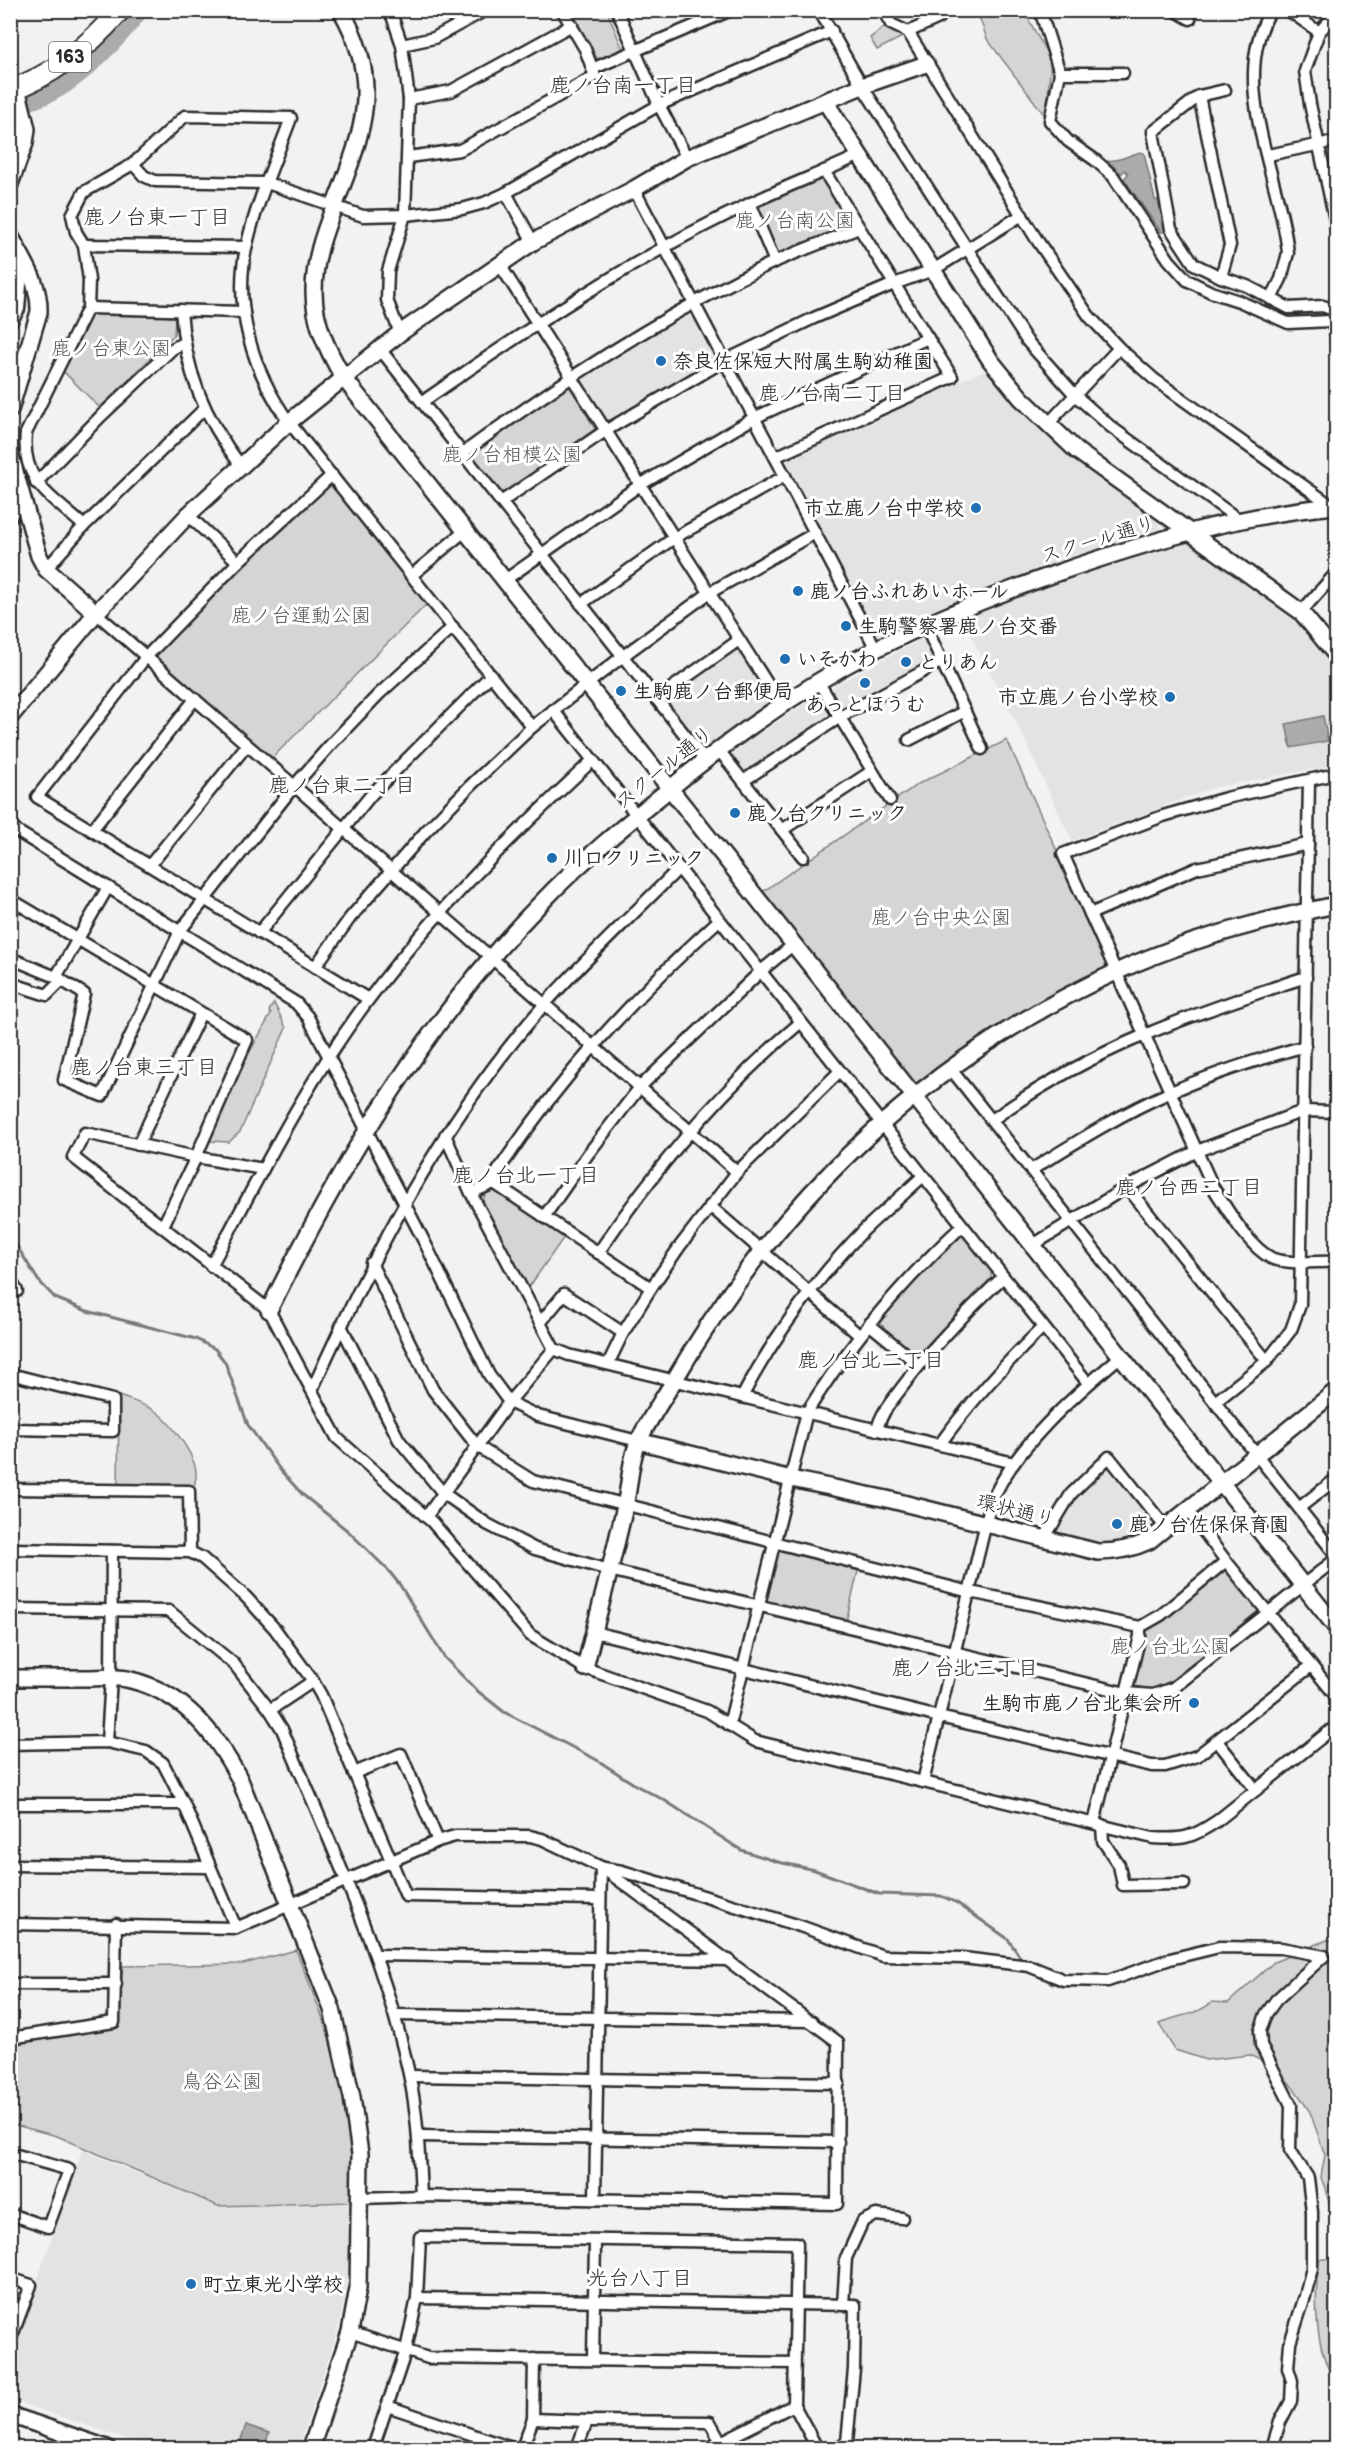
<svg xmlns="http://www.w3.org/2000/svg" width="1347" height="2459" font-family="'Balsamiq Sans','Klee One',sans-serif">
<style>
.built{fill:#e3e3e3}
.green{fill:#d5d5d5;stroke:#808080;stroke-width:1.5}
.water{fill:#ababab;stroke:#787878;stroke-width:1.5}
.lines{fill:none;stroke-linecap:round;stroke-linejoin:round}
.stream{stroke:#787878;stroke-width:3}
.river{stroke:#ababab;stroke-width:18}
.street-casing{stroke:#2b2b2b;stroke-width:15}
.secondary-casing{stroke:#2b2b2b;stroke-width:20}
.highway-casing{stroke:#2b2b2b;stroke-width:24}
.street{stroke:#fff;stroke-width:10}
.secondary{stroke:#fff;stroke-width:15}
.highway{stroke:#fff;stroke-width:20}
.poi-dot{fill:#1f6fb2;stroke:#fff;stroke-width:2}
.labels{text-anchor:middle;stroke-width:6;stroke-linejoin:round;paint-order:stroke}
.shield{fill:#fff;stroke:#6b6b6b;stroke-width:1.5}
.shield-label{font-size:18px;font-weight:bold;fill:#2b2b2b}
.park-label{font-size:20px;fill:#565656;stroke:#fff}
.poi-label{font-size:20px;font-weight:bold;fill:#2b2b2b;stroke:#fff;text-anchor:start}
.street-label{font-size:20px;fill:#2b2b2b;stroke:#fff}
.neighbourhood-label{font-size:21px;fill:#2b2b2b;stroke:#fff}
</style>
<rect width="100%" height="100%" fill="#f2f2f2"/>
<filter id="ink" filterUnits="userSpaceOnUse"><feTurbulence type="fractalNoise" baseFrequency=".0167" numOctaves="2"/><feDisplacementMap in="SourceGraphic" scale="12" xChannelSelector="R" yChannelSelector="G"/><feConvolveMatrix kernelMatrix="1 2 1 2 8 2 1 2 1" color-interpolation-filters="sRGB"/></filter>
<g filter="url(#ink)">
<g class="built">
<path d="M 689,313 L 696,315 L 717,356 L 715,362 L 613,422 L 605,420 L 580,383 L 583,375 Z"/>
<path d="M 987,370 L 1055,441 L 1088,468 L 1156,514 L 1160,530 L 1038,568 L 881,641 L 873,637 L 785,468 L 789,458 L 903,403 Z"/>
<path d="M 1189,538 L 1299,617 L 1334,660 L 1336,663 L 1336,765 L 1212,788 L 1072,841 L 1020,730 L 961,617 L 1013,595 Z"/>
<path d="M 921,639 L 929,642 L 934,655 L 932,662 L 846,708 L 839,706 L 830,693 L 836,685 Z"/>
<path d="M 738,647 L 771,698 L 768,705 L 709,746 L 701,747 L 667,703 L 669,695 Z"/>
<path d="M 822,697 L 831,711 L 829,718 L 791,741 L 748,771 L 740,771 L 730,757 L 733,751 L 814,698 Z"/>
<path d="M 1110,1465 L 1152,1520 L 1151,1527 L 1126,1541 L 1114,1544 L 1058,1535 L 1053,1531 L 1076,1496 L 1101,1467 Z"/>
<path d="M 82,2150 L 218,2207 L 349,2204 L 348,2268 L 344,2300 L 337,2333 L 298,2448 L 153,2448 L 11,2400 L 11,2356 Z"/>
</g>
<g class="green">
<path d="M 568,11 L 607,11 L 624,52 L 600,63 Z"/>
<path d="M 977,11 L 1024,11 L 1051,61 L 1046,117 L 987,39 Z"/>
<path d="M 887,25 L 904,36 L 877,50 L 870,38 Z"/>
<path d="M 824,178 L 852,226 L 777,258 L 755,207 Z"/>
<path d="M 88,312 L 175,317 L 174,335 L 100,408 L 63,371 Z"/>
<path d="M 569,384 L 595,429 L 502,494 L 467,452 Z"/>
<path d="M 325,485 L 333,486 L 428,603 L 270,760 L 157,661 L 158,651 L 238,565 Z"/>
<path d="M 1007,740 L 1110,969 L 1015,1015 L 916,1083 L 910,1081 L 761,893 L 918,784 Z"/>
<path d="M 274,1003 L 286,1028 L 240,1132 L 229,1142 L 211,1141 L 209,1137 L 234,1080 L 271,1014 L 269,1011 Z"/>
<path d="M 497,1190 L 564,1237 L 527,1290 L 481,1205 L 487,1191 Z"/>
<path d="M 957,1235 L 963,1235 L 991,1271 L 991,1278 L 916,1356 L 876,1325 L 884,1312 Z"/>
<path d="M 119,1396 C 132,1401 146,1404 158,1413 C 171,1423 195,1455 196,1472 C 197,1476 195,1482 194,1486 L 118,1485 Z"/>
<path d="M 778,1548 L 859,1567 L 846,1622 L 765,1602 Z"/>
<path d="M 1225,1566 L 1259,1610 L 1172,1680 L 1151,1690 L 1132,1685 L 1144,1627 Z"/>
<path d="M 1336,1939 L 1336,2384 C 1314,2347 1314,2301 1319,2259 L 1329,2259 L 1335,2253 L 1335,2221 L 1321,2177 L 1325,2155 L 1310,2112 L 1298,2094 L 1278,2069 L 1250,2055 L 1206,2060 L 1175,2050 L 1159,2024 C 1177,2014 1197,2016 1212,2002 L 1228,2003 L 1274,1962 L 1327,1940 Z"/>
<path d="M 296,1950 L 340,2062 L 351,2118 L 354,2202 L 218,2206 L 57,2136 L 11,2124 L 11,2042 L 116,2025 L 123,1966 L 243,1964 Z"/>
</g>
<g class="water">
<path d="M 1140,152 L 1144,153 L 1155,200 L 1158,200 L 1166,232 L 1161,232 L 1124,179 L 1128,174 L 1125,170 L 1121,174 L 1108,161 L 1120,159 Z"/>
<path d="M 1323,716 L 1328,741 L 1291,748 L 1286,724 Z"/>
<path d="M 246,2425 L 269,2433 L 264,2448 L 238,2448 Z"/>
</g>
<g class="lines">
<g class="stream">
<path d="M 10,1235 L 38,1280 L 55,1298 L 87,1311 L 196,1339 L 215,1349 L 225,1362 L 248,1425 L 281,1471 L 303,1495 L 348,1531 L 388,1570 L 400,1585 L 444,1657 L 475,1689 L 504,1712 L 597,1760 L 637,1786 L 664,1800 L 741,1850 L 778,1862 L 815,1870 L 879,1894 L 941,1896 L 957,1903 L 1008,1939 L 1024,1963"/>
<path d="M 1041,1976 L 1053,1984"/>
</g>
<path class="river" d="M 10,108 C 24,103 37,99 50,93 C 80,79 120,37 140,10"/>
<g class="street-casing">
<g id="street">
<path d="M 390,10 L 402,45 L 409,99 L 405,215 L 388,271 L 387,300 L 400,333"/>
<path d="M 617,10 L 659,105 L 687,158"/>
<path d="M 819,10 L 862,86 L 1027,341 L 1075,395 L 1111,427 L 1238,519"/>
<path d="M 883,10 L 891,24 L 908,32 L 1037,240 L 1089,316 L 1119,348 L 1154,379 L 1332,506"/>
<path d="M 1040,10 L 1060,73 L 1050,121 L 1068,141 L 1095,160 L 1113,176 L 1169,260 L 1187,280 L 1211,292 L 1239,301 L 1288,323 L 1330,321 L 1335,329 L 1336,336"/>
<path d="M 1174,10 L 1190,19"/>
<path d="M 1271,10 C 1227,82 1281,178 1288,253 L 1281,279 L 1271,299"/>
<path d="M 1288,10 L 1319,32"/>
<path d="M 1336,14 L 1319,32 L 1305,71 L 1310,104 L 1336,225"/>
<path d="M 908,32 L 939,18"/>
<path d="M 402,45 L 434,38 L 486,10"/>
<path d="M 592,69 L 731,10"/>
<path d="M 1060,73 L 1123,73"/>
<path d="M 1225,90 L 1199,96 L 1153,132 L 1171,229 L 1194,264 L 1221,277 L 1247,286 L 1289,308 L 1323,306 L 1336,311"/>
<path d="M 1199,96 L 1230,245 L 1221,277"/>
<path d="M 409,99 L 451,91 L 572,25"/>
<path d="M 10,133 L 27,129"/>
<path d="M 1268,155 L 1336,141"/>
<path d="M 408,157 L 460,150 L 595,76 L 585,49 L 562,10"/>
<path d="M 133,164 L 185,116 L 291,118 C 276,159 257,201 247,244 C 232,306 253,372 289,422 L 532,727"/>
<path d="M 634,189 L 876,649"/>
<path d="M 506,193 L 533,242"/>
<path d="M 750,203 L 775,262"/>
<path d="M 84,245 L 246,247"/>
<path d="M 500,265 L 781,705"/>
<path d="M 88,308 L 244,312"/>
<path d="M 181,310 C 185,371 204,417 241,466"/>
<path d="M 10,324 L 19,309 L 23,259"/>
<path d="M 380,349 L 704,759"/>
<path d="M 422,402 C 527,329 635,257 751,203 C 787,186 824,172 860,155"/>
<path d="M 1048,424 L 1119,348"/>
<path d="M 463,453 C 561,381 664,314 774,262 C 802,250 831,239 859,228"/>
<path d="M 775,457 L 952,377 L 824,171"/>
<path d="M 332,475 L 238,562 L 146,657 L 37,797 L 368,999"/>
<path d="M 36,483 L 101,416 L 172,349 L 183,343"/>
<path d="M 501,502 L 605,431 L 724,361 L 814,318 L 894,284 L 933,270 L 1022,215"/>
<path d="M 188,515 L 238,562"/>
<path d="M 10,519 L 21,496"/>
<path d="M 84,526 C 51,496 21,482 26,433 L 88,308 L 89,280 L 84,245 L 76,232 L 72,215 L 84,192 L 133,164 L 144,176 L 155,181 L 267,183 L 363,216 L 405,215 L 462,209 L 484,203 L 506,193 L 659,105 L 832,31"/>
<path d="M 46,569 L 84,526 L 205,408"/>
<path d="M 411,576 L 466,530"/>
<path d="M 505,580 L 640,485 L 754,418 L 928,338"/>
<path d="M 581,604 L 674,538 L 785,476"/>
<path d="M 1301,612 L 1336,573"/>
<path d="M 96,613 L 737,1172"/>
<path d="M 926,627 L 982,749"/>
<path d="M 819,683 L 890,800"/>
<path d="M 656,699 L 739,640"/>
<path d="M 553,710 L 1088,1383"/>
<path d="M 909,740 L 965,711"/>
<path d="M 718,749 L 803,857"/>
<path d="M 1336,774 L 1226,798 L 1163,816 L 1063,854 L 1214,1189 C 1228,1210 1248,1246 1271,1258 C 1286,1265 1319,1261 1336,1262"/>
<path d="M 743,781 L 840,717 L 942,661"/>
<path d="M 10,827 L 296,1003 L 308,1017 L 427,1247 L 489,1375 L 509,1402 L 538,1416 L 638,1441"/>
<path d="M 92,830 L 195,699"/>
<path d="M 782,830 L 872,771"/>
<path d="M 150,865 L 247,745"/>
<path d="M 10,899 L 247,1040 L 196,1157 L 163,1226"/>
<path d="M 1090,914 L 1197,868 L 1308,844"/>
<path d="M 259,933 L 371,795 L 491,675"/>
<path d="M 10,958 L 56,977 L 84,994 L 64,1080 L 102,1096 L 180,931 L 294,786 L 332,743 L 379,694 L 453,627"/>
<path d="M 315,967 L 350,918 L 426,831 L 470,786 L 532,727 L 623,656 L 709,593 L 815,533"/>
<path d="M 56,977 L 108,887"/>
<path d="M 10,983 L 47,995 L 62,980"/>
<path d="M 950,1068 L 1336,1555"/>
<path d="M 992,1120 C 1089,1049 1192,1014 1306,977"/>
<path d="M 445,1135 L 471,1193 L 554,1349 L 569,1355 L 1014,1463"/>
<path d="M 138,1145 L 201,1013"/>
<path d="M 263,1169 L 196,1157 L 85,1133 L 73,1157 L 269,1310 L 337,1438 L 432,1522 L 530,1635 L 585,1668 L 707,1711 L 755,1741 L 1153,1838 C 1183,1840 1192,1838 1217,1821 L 1336,1726"/>
<path d="M 1031,1170 C 1076,1142 1122,1113 1171,1092 C 1214,1073 1259,1059 1305,1046"/>
<path d="M 494,1183 L 651,1288"/>
<path d="M 1127,1187 L 1267,1361"/>
<path d="M 471,1193 L 494,1183 L 498,1171 C 562,1075 633,998 719,920"/>
<path d="M 710,1206 L 859,1335"/>
<path d="M 544,1217 L 588,1154 L 640,1087 L 761,971 L 794,944"/>
<path d="M 1033,1245 L 1127,1187 L 1197,1151 L 1303,1111 L 1336,1112"/>
<path d="M 598,1253 C 656,1167 721,1089 801,1022"/>
<path d="M 371,1263 L 433,1390 L 477,1446 L 533,1481 L 970,1592 L 1140,1627 L 1161,1615 L 1226,1561"/>
<path d="M 211,1266 C 260,1175 307,1081 369,999 C 435,911 512,835 593,760"/>
<path d="M 10,1279 L 17,1291"/>
<path d="M 540,1323 L 564,1294 L 623,1333"/>
<path d="M 869,1324 L 919,1365"/>
<path d="M 341,1326 L 399,1440 L 443,1493 L 487,1524 L 535,1549 L 609,1570 L 1126,1693 L 1153,1695 L 1173,1688 L 1336,1559"/>
<path d="M 608,1364 L 623,1333 L 651,1288 L 680,1246 L 737,1172 L 840,1071"/>
<path d="M 10,1374 L 113,1400 L 113,1431 L 10,1429"/>
<path d="M 312,1390 C 374,1252 444,1118 544,1005 C 587,957 634,914 679,868"/>
<path d="M 742,1397 C 774,1336 817,1278 865,1229 C 884,1211 904,1194 923,1176"/>
<path d="M 1215,1402 L 1267,1361 L 1291,1330 L 1300,1305 L 1309,780"/>
<path d="M 877,1430 C 881,1412 892,1401 903,1386 C 933,1346 967,1311 1003,1277"/>
<path d="M 940,1444 C 971,1401 1005,1364 1043,1327"/>
<path d="M 10,1489 L 189,1491 L 190,1552"/>
<path d="M 1299,1508 L 1336,1479"/>
<path d="M 1188,1511 L 1226,1561 L 1336,1696"/>
<path d="M 426,1517 L 509,1402 L 554,1349"/>
<path d="M 1044,1539 L 1071,1494 L 1109,1457 L 1166,1528"/>
<path d="M 10,1549 L 190,1552 L 202,1558 L 246,1597 L 275,1629 L 313,1681 L 321,1695 L 406,1896 L 600,1899"/>
<path d="M 10,1609 L 169,1611 L 234,1664 L 270,1710 L 282,1729 C 329,1842 384,1954 409,2074 C 418,2114 419,2155 421,2196"/>
<path d="M 594,1632 L 939,1717 L 1152,1766 L 1165,1766 L 1197,1756 L 1311,1666"/>
<path d="M 270,1710 L 313,1681"/>
<path d="M 729,1725 L 807,1412 C 850,1342 902,1282 962,1226"/>
<path d="M 1217,1741 L 1256,1790"/>
<path d="M 107,1742 L 111,1678 L 112,1551"/>
<path d="M 10,1744 L 107,1742 L 146,1751 L 163,1763 L 184,1804 L 236,1928"/>
<path d="M 354,1773 L 401,1754 L 438,1841"/>
<path d="M 923,1782 L 990,1506 C 1010,1451 1077,1393 1121,1356"/>
<path d="M 10,1804 L 184,1804"/>
<path d="M 1094,1823 L 1140,1636 L 1140,1627"/>
<path d="M 1102,1825 L 1103,1841 L 1119,1865 L 1123,1885 L 1184,1884"/>
<path d="M 10,1865 L 209,1867"/>
<path d="M 604,1868 L 622,1871 L 800,1926 L 883,1956 L 963,1958 L 1029,1966 L 1064,1980 L 1108,1981 L 1170,1959 L 1219,1947 L 1281,1948 L 1324,1956"/>
<path d="M 10,1924 L 236,1928 L 438,1841 L 455,1836 L 530,1836 L 542,1839 L 601,1867 L 838,2042 L 837,2204 L 421,2196 L 360,2198"/>
<path d="M 376,1955 L 729,1960"/>
<path d="M 10,1984 L 116,1984"/>
<path d="M 396,2015 L 812,2021"/>
<path d="M 10,2038 L 114,2022 L 116,1924"/>
<path d="M 410,2076 L 839,2083"/>
<path d="M 418,2136 L 838,2142"/>
<path d="M 10,2153 L 69,2170 L 48,2227 L 10,2214"/>
<path d="M 595,2199 L 601,1867"/>
<path d="M 10,2278 L 31,2285 L 10,2341"/>
<path d="M 417,2298 L 855,2305 L 854,2369 L 847,2442 L 836,2448"/>
<path d="M 843,2305 L 846,2258 L 863,2221 L 876,2215 L 902,2218"/>
<path d="M 350,2332 L 428,2358 L 794,2363"/>
<path d="M 593,2359 L 595,2241"/>
<path d="M 387,2406 L 512,2448"/>
<path d="M 533,2419 L 587,2421 L 577,2448"/>
<path d="M 587,2421 L 710,2422 L 721,2442"/>
<path d="M 373,2448 L 406,2350 L 417,2298 L 420,2237 L 797,2243 L 794,2405 L 817,2448"/>
<path d="M 522,2448 L 533,2419 L 534,2359"/>
<path d="M 709,2448 L 794,2405"/>
<path d="M 1272,2448 L 1280,2422 L 1291,2401 L 1292,2381 L 1288,2368 L 1290,2343 L 1305,2296 L 1312,2268 L 1312,2212 L 1308,2178 L 1290,2150 L 1291,2105 L 1261,2045 L 1260,2031 L 1266,2014 L 1276,2000 L 1324,1956"/>
</g>
</g>
<g class="secondary-casing">
<g id="secondary">
<path d="M 341,10 C 384,85 362,134 334,207 C 323,235 314,261 314,292 C 314,323 328,351 343,377 L 1336,1627"/>
<path d="M 825,101 L 991,361 L 1021,398 L 1077,451 L 1301,612 L 1336,655"/>
<path d="M 10,184 L 25,143 L 27,129 L 17,88"/>
<path d="M 10,235 C 23,261 40,282 39,312 L 10,410"/>
<path d="M 10,454 L 39,556 L 46,569 L 96,613"/>
<path d="M 10,717 L 96,613 L 188,515 L 289,422 L 400,333 L 533,242 L 634,189 L 687,158 L 862,86 L 926,64"/>
<path d="M 269,1310 C 341,1164 426,1020 541,903 C 580,862 624,826 667,791 C 732,737 801,688 876,649 C 934,619 995,595 1057,573 C 1147,542 1241,514 1336,506"/>
<path d="M 638,1441 L 791,1479 L 887,1499 L 1098,1552 C 1117,1552 1132,1549 1149,1541 L 1336,1391"/>
<path d="M 585,1668 C 598,1614 613,1560 625,1506 C 630,1485 630,1458 640,1438 C 650,1418 663,1399 675,1379 C 779,1199 926,1059 1116,972 C 1186,940 1261,920 1336,905"/>
<path d="M 10,1678 C 35,1678 60,1678 85,1678 C 100,1678 116,1676 131,1680 C 184,1693 216,1734 240,1780 L 332,2009 L 352,2097 L 360,2154 L 358,2288 L 350,2332 L 311,2448"/>
<path d="M 10,2415 L 107,2448"/>
</g>
</g>
<g class="highway-casing">
<path id="highway" d="M 10,90 C 53,76 91,44 120,10"/>
</g>
<use href="#street" class="street"/>
<use href="#secondary" class="secondary"/>
<use href="#highway" class="highway"/>
</g>
</g>
<g class="poi-dot">
<circle cx="661" cy="361" r="6"/>
<circle cx="976" cy="508" r="6"/>
<circle cx="798" cy="591" r="6"/>
<circle cx="846" cy="626" r="6"/>
<circle cx="785" cy="659" r="6"/>
<circle cx="906" cy="662" r="6"/>
<circle cx="865" cy="683" r="6"/>
<circle cx="621" cy="691" r="6"/>
<circle cx="1170" cy="697" r="6"/>
<circle cx="735" cy="813" r="6"/>
<circle cx="552" cy="858" r="6"/>
<circle cx="1117" cy="1524" r="6"/>
<circle cx="1194" cy="1703" r="6"/>
<circle cx="191" cy="2284" r="6"/>
</g>
<g class="labels">
<rect class="shield" x="49" y="42" width="42" height="30" rx="4.5"/>
<g class="shield-label">
<text x="70" y="63">163</text>
</g>
<g class="park-label">
<text x="795" y="227">鹿ノ台南公園</text>
<text x="111" y="355">鹿ノ台東公園</text>
<text x="512" y="461">鹿ノ台相模公園</text>
<text x="301" y="622">鹿ノ台運動公園</text>
<text x="941" y="924">鹿ノ台中央公園</text>
<text x="1170" y="1653">鹿ノ台北公園</text>
<text x="222" y="2088">鳥谷公園</text>
</g>
<g class="poi-label">
<text x="673" y="368">奈良佐保短大附属生駒幼稚園</text>
<text x="964" y="515" text-anchor="end">市立鹿ノ台中学校</text>
<text x="810" y="598">鹿ノ台ふれあいホール</text>
<text x="858" y="633">生駒警察署鹿ノ台交番</text>
<text x="797" y="666">いそかわ</text>
<text x="918" y="669">とりあん</text>
<text x="633" y="698">生駒鹿ノ台郵便局</text>
<text x="1158" y="704" text-anchor="end">市立鹿ノ台小学校</text>
<text x="865" y="711" text-anchor="middle">あっとほうむ</text>
<text x="747" y="820">鹿ノ台クリニック</text>
<text x="564" y="865">川口クリニック</text>
<text x="1129" y="1531">鹿ノ台佐保保育園</text>
<text x="1182" y="1710" text-anchor="end">生駒市鹿ノ台北集会所</text>
<text x="203" y="2291">町立東光小学校</text>
</g>
<g class="street-label">
<text transform="translate(1098 539) rotate(-17)" y="7">スクール通り</text>
<text transform="translate(664 767) rotate(-39)" y="7">スクール通り</text>
<text transform="translate(1016 1510) rotate(14)" y="7">環状通り</text>
</g>
<g class="neighbourhood-label">
<text x="623" y="92">鹿ノ台南一丁目</text>
<text x="157" y="224">鹿ノ台東一丁目</text>
<text x="832" y="400">鹿ノ台南二丁目</text>
<text x="342" y="792">鹿ノ台東二丁目</text>
<text x="144" y="1074">鹿ノ台東三丁目</text>
<text x="526" y="1182">鹿ノ台北一丁目</text>
<text x="1189" y="1194">鹿ノ台西二丁目</text>
<text x="871" y="1367">鹿ノ台北二丁目</text>
<text x="965" y="1675">鹿ノ台北三丁目</text>
<text x="640" y="2285">光台八丁目</text>
</g>
</g>
<rect width="1347" height="2459" fill="none" stroke="#fff" stroke-width="36"/>
<rect x="18" y="18" width="1311" height="2423" fill="none" stroke="#2b2b2b" stroke-width="2" filter="url(#ink)"/>
</svg>
